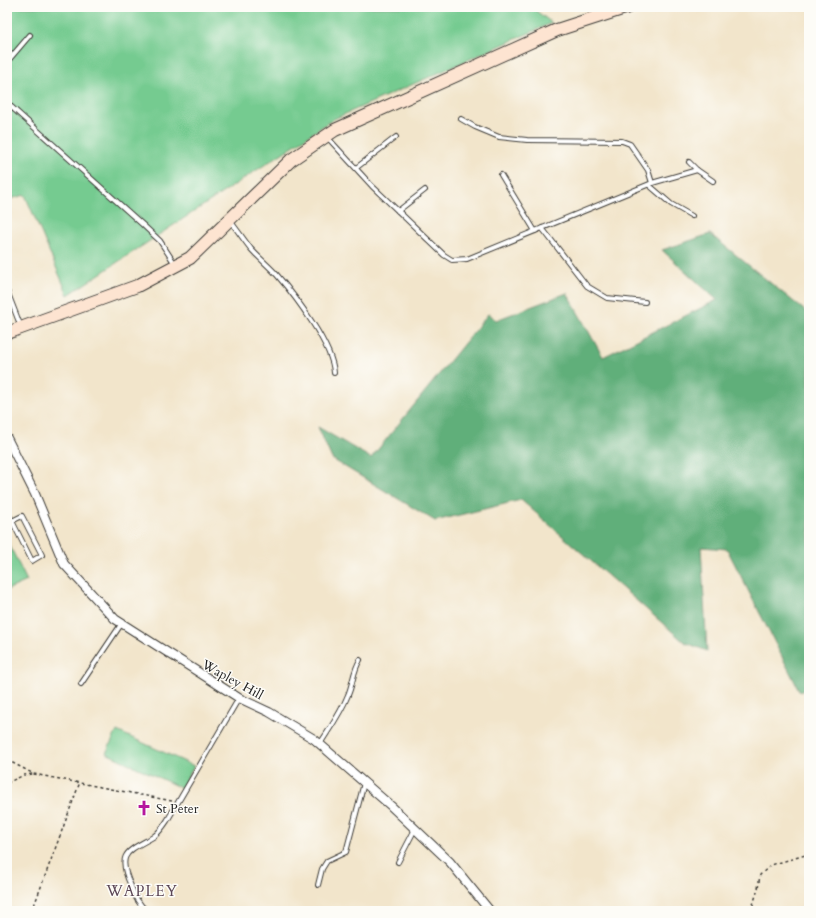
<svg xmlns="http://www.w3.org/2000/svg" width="816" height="918" font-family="Cardo,serif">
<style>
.green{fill:#75cb90;stroke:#487456}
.forest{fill:#60af7a;stroke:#3e664b}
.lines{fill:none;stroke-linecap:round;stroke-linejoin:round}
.lane-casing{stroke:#3c3a36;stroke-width:6}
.street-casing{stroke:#3c3a36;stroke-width:10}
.secondary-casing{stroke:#3c3a36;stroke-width:14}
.path{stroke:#3c3a36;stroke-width:1.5;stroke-dasharray:3 3;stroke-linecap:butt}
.lane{stroke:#fff;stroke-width:4}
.street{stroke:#fff;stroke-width:8}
.secondary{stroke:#fde4d1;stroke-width:12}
.labels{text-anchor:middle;stroke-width:3;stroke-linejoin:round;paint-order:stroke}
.street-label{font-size:13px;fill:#1c1c1c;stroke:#fdfcf7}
.poi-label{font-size:13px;fill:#1c1c1c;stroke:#fdfcf7;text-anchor:start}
.quarter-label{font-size:15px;letter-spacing:1px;fill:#5c4757;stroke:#fdfcf7}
</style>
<rect width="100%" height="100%" fill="#fdfcf7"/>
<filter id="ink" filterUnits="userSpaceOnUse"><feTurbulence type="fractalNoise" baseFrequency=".025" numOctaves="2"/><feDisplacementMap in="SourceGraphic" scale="8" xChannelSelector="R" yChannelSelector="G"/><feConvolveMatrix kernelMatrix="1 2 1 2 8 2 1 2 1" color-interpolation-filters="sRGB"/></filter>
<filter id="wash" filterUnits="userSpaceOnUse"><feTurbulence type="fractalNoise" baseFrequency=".012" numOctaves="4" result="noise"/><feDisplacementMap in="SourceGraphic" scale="16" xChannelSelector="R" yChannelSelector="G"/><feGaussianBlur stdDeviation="0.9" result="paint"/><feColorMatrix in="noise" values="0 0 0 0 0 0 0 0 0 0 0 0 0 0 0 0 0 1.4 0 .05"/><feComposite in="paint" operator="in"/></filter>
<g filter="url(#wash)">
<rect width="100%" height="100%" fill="#f2e5cb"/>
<g class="green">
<path d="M 7,7 L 531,7 L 552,23 L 334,119 L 68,295 L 25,195 L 7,200 Z"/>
<path d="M 7,540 L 27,581 L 7,590 Z"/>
<path d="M 117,731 L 194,766 L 181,788 L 106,753 Z"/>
</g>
<path class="forest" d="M 710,234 L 809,314 L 809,687 L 800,692 L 727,549 L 701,547 L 707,651 L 684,642 L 521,500 L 435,521 L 332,459 L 318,427 L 371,458 L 488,314 L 496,320 L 567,293 L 603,357 L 717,300 L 662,250 Z"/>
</g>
<g filter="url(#ink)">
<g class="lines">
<g class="lane-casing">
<g id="lane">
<path d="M 7,62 L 30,35"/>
<path d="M 7,103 L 143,225 L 160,241 L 175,264"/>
<path d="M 461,119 L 475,127 L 499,137 L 527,140 L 622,141 L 630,144 L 648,170 L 652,183"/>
<path d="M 328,138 L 372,186 L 444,255 L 452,260 L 467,259 L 652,183 L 697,170"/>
<path d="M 689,162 L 697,170 L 713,181"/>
<path d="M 356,168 L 396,137"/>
<path d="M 501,175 L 535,231"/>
<path d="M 649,185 L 671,204 L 692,216"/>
<path d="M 398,211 L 425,190"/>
<path d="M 231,222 C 238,231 244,240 251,249 C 259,258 269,266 277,275 C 295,296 333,346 334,373"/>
<path d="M 542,228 L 587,286 L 607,298 L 645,302"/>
<path d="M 7,291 L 21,327"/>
<path d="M 7,497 L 7,504"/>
<path d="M 7,511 L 32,561 L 42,555 L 22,516 L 12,521"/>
<path d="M 81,684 L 122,623"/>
<path d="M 320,744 C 330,728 341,713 348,695 C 353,684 353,671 360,660"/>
<path d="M 398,862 L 415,829"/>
<path d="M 318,885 L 322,869 L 327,861 L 346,852 L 364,783"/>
<path d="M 147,911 C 138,904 135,896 131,886 C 116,853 127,852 153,837 C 159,833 163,827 167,821 L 239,698"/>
</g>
</g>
<g class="street-casing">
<path id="street" d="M 7,438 L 35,494 L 64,564 L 115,619 L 239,698 L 269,712 L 314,739 L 391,806 L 450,862 L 490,911"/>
</g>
<g class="secondary-casing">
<path id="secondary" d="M 7,333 L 137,286 L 190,258 L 291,160 L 335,130 L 557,30 L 628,7"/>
</g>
<g class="path">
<path d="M 7,760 L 34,774 L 172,801"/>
<path d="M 7,783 L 24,775 L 33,774"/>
<path d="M 32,911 L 80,782"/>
<path d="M 751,911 L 758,889 L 760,875 L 771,865 L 809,854"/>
</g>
<use href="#lane" class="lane"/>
<use href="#street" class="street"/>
<use href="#secondary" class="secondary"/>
</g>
</g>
<defs>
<g id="church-bare" transform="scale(1.2)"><path d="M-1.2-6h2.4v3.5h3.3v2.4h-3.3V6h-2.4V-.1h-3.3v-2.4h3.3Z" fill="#b5179e" stroke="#fdfcf7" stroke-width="2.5" paint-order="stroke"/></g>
</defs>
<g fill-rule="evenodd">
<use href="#church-bare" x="144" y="808"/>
</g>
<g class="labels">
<g class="street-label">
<text transform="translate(233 679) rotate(29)" y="5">Wapley Hill</text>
</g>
<g class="poi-label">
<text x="156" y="813">St Peter</text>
</g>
<g class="quarter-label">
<text x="142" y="896">WAPLEY</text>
</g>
</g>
<rect width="816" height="918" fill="none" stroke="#fdfcf7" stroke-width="24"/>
</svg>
